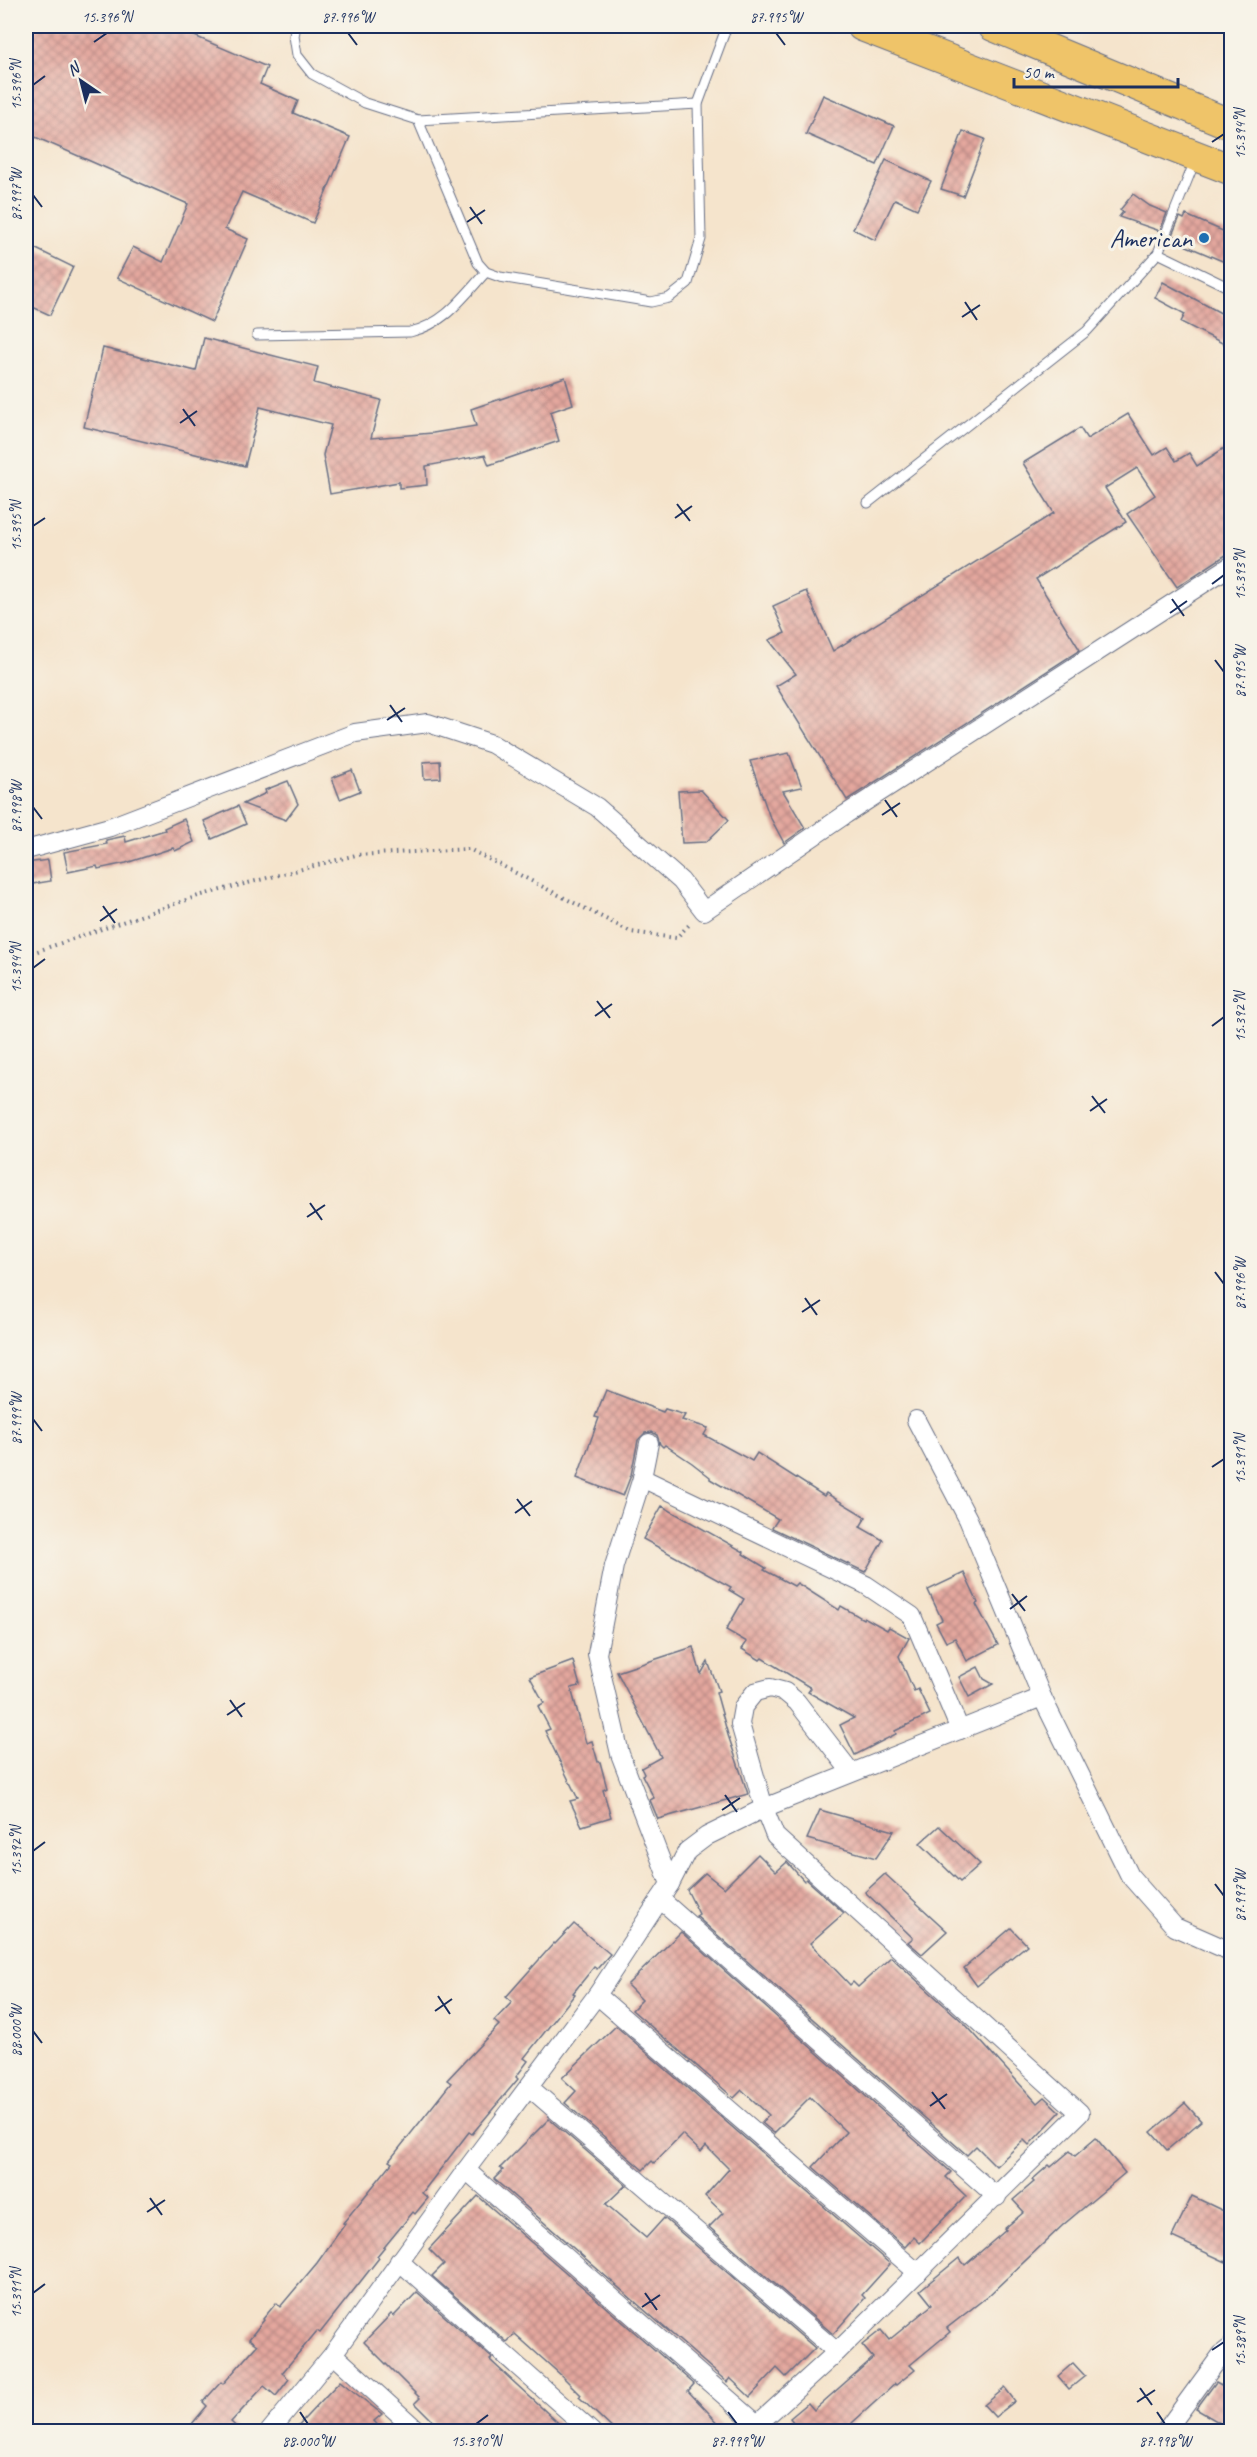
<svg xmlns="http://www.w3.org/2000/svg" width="1257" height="2457" font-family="Caveat,sans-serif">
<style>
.building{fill:url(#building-cross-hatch)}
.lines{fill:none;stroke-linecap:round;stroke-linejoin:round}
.service-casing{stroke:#676e84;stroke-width:11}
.minor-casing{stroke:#676e84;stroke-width:20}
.trunk-casing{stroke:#676e84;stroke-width:32}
.path{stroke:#676e84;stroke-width:4;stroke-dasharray:1.5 4.5;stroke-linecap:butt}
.service{stroke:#fff;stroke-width:9}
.minor{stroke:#fff;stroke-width:18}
.trunk{stroke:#efc469;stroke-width:30}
.ticks{fill:none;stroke:#1b2f5e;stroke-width:2}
.poi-dot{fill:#1f6fb2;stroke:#f7f3e8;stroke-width:2}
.labels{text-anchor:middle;stroke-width:6;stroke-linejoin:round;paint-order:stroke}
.poi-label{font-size:26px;fill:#1b2f5e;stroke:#f7f3e8;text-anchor:end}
.neatline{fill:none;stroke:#1b2f5e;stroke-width:2}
.ticks-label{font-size:15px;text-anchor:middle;fill:#1b2f5e}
</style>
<defs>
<pattern id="building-cross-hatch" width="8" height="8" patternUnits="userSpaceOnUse" patternTransform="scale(1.5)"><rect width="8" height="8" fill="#e4a79e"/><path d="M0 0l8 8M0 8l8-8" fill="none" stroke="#b88884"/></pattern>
</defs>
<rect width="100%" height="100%" fill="#f7f3e8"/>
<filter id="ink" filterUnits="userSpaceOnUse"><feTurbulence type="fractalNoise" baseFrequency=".0167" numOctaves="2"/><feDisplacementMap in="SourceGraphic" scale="12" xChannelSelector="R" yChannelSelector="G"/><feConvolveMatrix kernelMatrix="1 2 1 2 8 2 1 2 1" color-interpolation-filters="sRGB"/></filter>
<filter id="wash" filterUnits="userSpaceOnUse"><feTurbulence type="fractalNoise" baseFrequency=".008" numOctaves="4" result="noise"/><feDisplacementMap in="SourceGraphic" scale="24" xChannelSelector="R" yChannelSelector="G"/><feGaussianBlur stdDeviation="1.35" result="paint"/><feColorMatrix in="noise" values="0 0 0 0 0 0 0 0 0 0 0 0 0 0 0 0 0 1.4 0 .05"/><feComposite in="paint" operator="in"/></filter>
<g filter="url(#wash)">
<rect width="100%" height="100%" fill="#f5e4cc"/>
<g id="blocks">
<g class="building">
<path d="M 26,26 L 171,26 L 267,67 L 260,84 L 298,101 L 293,113 L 350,137 L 313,223 L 242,192 L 225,229 L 248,239 L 212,322 L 117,278 L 133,247 L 163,262 L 188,204 L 26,133 Z"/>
<path d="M 823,95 L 894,126 L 877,165 L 806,134 Z"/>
<path d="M 963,131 L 985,139 L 963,196 L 941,189 Z"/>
<path d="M 886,160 L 931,181 L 917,209 L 895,199 L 875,240 L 853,229 Z"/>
<path d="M 1133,194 L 1150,206 L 1167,213 L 1160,231 L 1119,217 L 1123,212 L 1120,210 Z"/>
<path d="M 1186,215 L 1232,235 L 1232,265 L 1175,241 L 1177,237 L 1172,235 L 1180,217 L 1184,219 Z"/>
<path d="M 26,244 L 73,267 L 50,315 L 26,304 Z"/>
<path d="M 1163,282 L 1232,319 L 1232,348 L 1181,322 L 1185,314 L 1155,298 Z"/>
<path d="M 204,338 L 318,367 L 314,383 L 381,400 L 371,438 L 433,433 L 476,426 L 471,409 L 565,377 L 573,404 L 550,412 L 559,441 L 489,465 L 485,455 L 426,466 L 427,485 L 399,488 L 399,482 L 330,494 L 323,455 L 331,425 L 260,407 L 245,466 L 84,427 L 103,348 L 196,371 Z"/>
<path d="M 1128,414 L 1154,455 L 1167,447 L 1176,461 L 1189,453 L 1197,466 L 1232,443 L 1232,551 L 1177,587 L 1127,514 L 1155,495 L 1137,468 L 1105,488 L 1126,522 L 1036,579 L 1080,650 L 847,800 L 776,686 L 796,674 L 769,640 L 785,633 L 773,606 L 806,591 L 833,651 L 1054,513 L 1023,463 L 1080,428 L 1087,439 Z"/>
<path d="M 789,753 L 802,787 L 783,791 L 805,828 L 784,843 L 769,815 L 750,761 Z"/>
<path d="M 440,761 L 441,778 L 424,779 L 423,762 Z"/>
<path d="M 352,770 L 360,791 L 340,799 L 332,778 Z"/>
<path d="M 288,781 L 298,804 L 286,820 L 243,804 L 266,793 L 265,790 Z"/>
<path d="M 701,790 L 729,820 L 706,842 L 682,843 L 678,791 Z"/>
<path d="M 238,806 L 246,824 L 212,839 L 204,821 Z"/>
<path d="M 184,819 L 194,842 L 175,851 L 173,848 L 126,863 L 98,869 L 97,866 L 68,872 L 64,852 L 107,844 L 106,840 L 125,836 L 126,842 L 165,830 L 164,828 Z"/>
<path d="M 48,860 L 51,881 L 26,885 L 26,863 Z"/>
<path d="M 606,1390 L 663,1412 L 665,1409 L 685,1415 L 682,1420 L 708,1428 L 704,1435 L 752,1461 L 757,1453 L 824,1496 L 826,1493 L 866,1517 L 860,1527 L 883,1540 L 865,1572 L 772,1528 L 778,1519 L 710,1479 L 710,1477 L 692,1463 L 665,1445 L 663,1447 L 660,1444 L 657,1435 L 652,1432 L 645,1433 L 638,1440 L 631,1475 L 623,1496 L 577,1478 L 599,1418 L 595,1417 Z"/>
<path d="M 662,1506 L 744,1552 L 743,1554 L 766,1568 L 764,1570 L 794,1586 L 797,1583 L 839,1610 L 841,1606 L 863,1619 L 864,1617 L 887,1630 L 889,1627 L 909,1638 L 899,1656 L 914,1691 L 918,1689 L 930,1714 L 895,1731 L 896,1734 L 855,1755 L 840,1725 L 854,1718 L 808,1692 L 811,1688 L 762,1658 L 760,1660 L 742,1649 L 747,1642 L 726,1630 L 744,1599 L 729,1590 L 731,1587 L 643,1539 Z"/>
<path d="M 964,1573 L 978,1603 L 976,1604 L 998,1645 L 967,1661 L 955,1638 L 946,1642 L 936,1623 L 942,1620 L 928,1590 Z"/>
<path d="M 693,1647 L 701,1674 L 708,1662 L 719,1691 L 716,1692 L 728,1735 L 748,1794 L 658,1819 L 650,1800 L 654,1798 L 642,1775 L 644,1774 L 641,1768 L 661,1757 L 617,1672 Z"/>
<path d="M 573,1661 L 580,1686 L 571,1688 L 586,1743 L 592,1741 L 598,1762 L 600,1762 L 607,1788 L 603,1790 L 611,1817 L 582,1826 L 570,1801 L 578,1799 L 545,1731 L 550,1729 L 538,1706 L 544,1703 L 530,1677 Z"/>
<path d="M 978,1667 L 984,1679 L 993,1684 L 969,1697 L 959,1677 Z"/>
<path d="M 820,1810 L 894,1831 L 876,1858 L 807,1839 Z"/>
<path d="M 939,1826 L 980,1864 L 960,1882 L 920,1843 Z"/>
<path d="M 758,1854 L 776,1872 L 787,1862 L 804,1881 L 806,1879 L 844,1913 L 810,1943 L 850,1985 L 853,1982 L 858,1987 L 891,1957 L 965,2024 L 1037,2103 L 1044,2097 L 1060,2112 L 1029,2145 L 1024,2140 L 996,2166 L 976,2146 L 967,2155 L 696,1916 L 699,1914 L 687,1890 L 705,1873 L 724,1888 Z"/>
<path d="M 885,1874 L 947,1931 L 922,1954 L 908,1942 L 913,1938 L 865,1892 Z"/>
<path d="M 574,1924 L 610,1954 L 597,1969 L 594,1967 L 573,1993 L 575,1994 L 524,2058 L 528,2061 L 516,2077 L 518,2079 L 472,2134 L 469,2132 L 422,2193 L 428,2198 L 415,2214 L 413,2212 L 377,2256 L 379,2258 L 320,2333 L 317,2331 L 282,2373 L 289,2379 L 276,2396 L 264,2386 L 231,2422 L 242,2432 L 201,2432 L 192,2424 L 207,2406 L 203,2402 L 221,2382 L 223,2384 L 257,2345 L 249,2339 L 264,2320 L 263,2319 L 276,2303 L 280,2307 L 317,2263 L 345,2224 L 343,2223 L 392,2163 L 389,2161 L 451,2083 L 447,2080 L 499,2025 L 494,2021 L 512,2002 L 506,1997 L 554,1943 L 555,1944 Z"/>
<path d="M 1011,1928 L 1027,1945 L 977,1986 L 964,1968 Z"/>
<path d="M 681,1932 L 951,2172 L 946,2177 L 966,2196 L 920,2243 L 914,2237 L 905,2247 L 813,2167 L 846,2132 L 810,2097 L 774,2133 L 762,2123 L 769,2115 L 742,2090 L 734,2098 L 632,2010 L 642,2000 L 627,1985 Z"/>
<path d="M 616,2026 L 890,2264 L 862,2295 L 865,2298 L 833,2334 L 709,2227 L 723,2213 L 705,2196 L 729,2169 L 706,2146 L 701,2152 L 682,2134 L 654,2163 L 652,2161 L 643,2170 L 565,2103 L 576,2091 L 562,2078 Z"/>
<path d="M 1185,2103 L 1201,2121 L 1167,2150 L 1151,2132 Z"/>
<path d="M 549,2119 L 626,2185 L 606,2204 L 646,2238 L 664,2218 L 815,2348 L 786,2377 L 777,2368 L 750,2397 L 730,2378 L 727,2382 L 494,2179 L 503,2170 L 500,2168 Z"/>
<path d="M 1096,2138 L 1125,2173 L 1063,2225 L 988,2296 L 947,2328 L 950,2332 L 910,2365 L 915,2370 L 896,2385 L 895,2384 L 842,2432 L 801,2432 L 790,2418 L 808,2403 L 814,2410 L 873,2358 L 862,2345 L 881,2330 L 889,2340 L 932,2305 L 920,2290 L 959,2258 L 965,2265 L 1006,2230 L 1004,2229 L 1024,2212 L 1013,2200 L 1034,2182 L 1032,2180 L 1049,2165 L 1051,2167 L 1070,2151 L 1075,2156 Z"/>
<path d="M 478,2196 L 694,2384 L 688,2391 L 727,2432 L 616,2432 L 579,2397 L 581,2395 L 562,2376 L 515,2334 L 507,2342 L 432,2276 L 444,2264 L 429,2249 Z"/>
<path d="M 1192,2196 L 1232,2215 L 1232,2250 L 1226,2262 L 1172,2237 Z"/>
<path d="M 417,2292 L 492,2358 L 490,2360 L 568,2432 L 444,2432 L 415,2403 L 420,2398 L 364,2342 L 391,2314 L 394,2316 Z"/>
<path d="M 1073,2363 L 1085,2376 L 1069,2389 L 1058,2376 Z"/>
<path d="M 340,2381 L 382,2414 L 374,2421 L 384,2432 L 292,2432 Z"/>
<path d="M 1216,2382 L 1232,2391 L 1232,2430 L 1196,2409 Z"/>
<path d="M 1005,2388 L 1015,2401 L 995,2417 L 984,2405 Z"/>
</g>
</g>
</g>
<g filter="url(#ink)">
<use href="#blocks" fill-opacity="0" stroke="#676e84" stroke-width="1.5"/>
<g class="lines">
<g class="service-casing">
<g id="service">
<path d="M 296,26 L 294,36 L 297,55 L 312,74 L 365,103 L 418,120 L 698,104"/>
<path d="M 418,120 L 478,263 L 486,272 L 500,277 L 651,302 L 669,298 L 688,283 L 701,239 L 698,104 L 727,26"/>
<path d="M 1158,253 L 1232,289"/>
<path d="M 257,335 L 410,332 C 445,324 463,297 486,272"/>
<path d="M 868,503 L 1087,331 L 1158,253 L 1195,161"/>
</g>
</g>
<g class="minor-casing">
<g id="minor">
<path d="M 26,850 L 110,827 L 355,733 L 428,723 L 492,744 L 597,807 L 681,881 L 704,911 L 846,814 L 1232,565"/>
<path d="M 916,1420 L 968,1519 L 1042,1697 L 1130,1876 L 1175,1927 L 1232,1952"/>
<path d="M 649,1443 L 642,1478 L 614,1566 L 597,1654 L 620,1754 L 670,1884"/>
<path d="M 642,1478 L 866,1585 L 912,1616 L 960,1730"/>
<path d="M 660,1899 L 997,2197"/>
<path d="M 597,1995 L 918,2273"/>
<path d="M 529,2087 L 837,2352"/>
<path d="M 466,2170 L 757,2424"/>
<path d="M 399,2261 L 592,2432"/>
<path d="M 333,2354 L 419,2432"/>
<path d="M 269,2432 L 333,2354 L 466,2170 L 597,1995 L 670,1884 L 687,1851 L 707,1836 L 764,1808 L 1042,1697"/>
<path d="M 749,2432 L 837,2352 L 1080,2113 L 775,1836 L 764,1808 L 740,1724 L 743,1707 L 755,1692 L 770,1688 L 785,1692 L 797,1702 L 851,1772"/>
<path d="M 1165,2432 L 1222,2354 L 1232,2346"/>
</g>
</g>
<g class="trunk-casing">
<g id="trunk">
<path d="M 862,26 L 1232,170"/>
<path d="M 993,26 L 1232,125"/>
</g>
</g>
<path class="path" d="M 26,955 L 198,896 L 356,855 L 469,849 L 631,932 L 676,938 L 691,923"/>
<use href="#service" class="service"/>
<use href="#minor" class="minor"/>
<use href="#trunk" class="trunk"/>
</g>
</g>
<path class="ticks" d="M 348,33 L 357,45M 776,33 L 785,45M 94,42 L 107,33M 33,85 L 45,76M 1212,142 L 1224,134M 33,195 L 42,207M 470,207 L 482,224M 467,222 L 485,210M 965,302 L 977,320M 962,317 L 980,305M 183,409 L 195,426M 180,423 L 197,411M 677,504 L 690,521M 675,518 L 692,506M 33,526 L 45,518M 1212,584 L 1224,575M 1172,599 L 1184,616M 1170,613 L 1187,601M 1215,660 L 1224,672M 390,705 L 402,722M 387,720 L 405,708M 885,800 L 897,817M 33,807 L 42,819M 882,815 L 900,803M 103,906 L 115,923M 100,921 L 117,909M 33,968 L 45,959M 597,1001 L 610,1018M 595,1016 L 612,1004M 1212,1026 L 1224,1017M 1092,1096 L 1105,1113M 1090,1111 L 1107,1099M 310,1203 L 322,1220M 307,1217 L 325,1205M 1215,1272 L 1224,1284M 805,1298 L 817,1315M 802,1312 L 820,1300M 33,1419 L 42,1431M 1212,1467 L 1224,1459M 517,1499 L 530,1516M 515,1513 L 532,1501M 1012,1594 L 1025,1611M 1010,1609 L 1027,1596M 230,1700 L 242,1717M 227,1715 L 245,1703M 725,1795 L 737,1812M 722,1810 L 740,1798M 33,1851 L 45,1842M 1215,1884 L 1224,1896M 438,1996 L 450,2014M 435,2011 L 452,1999M 33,2031 L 42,2043M 932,2092 L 945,2109M 930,2106 L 947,2094M 150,2198 L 162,2215M 147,2212 L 165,2200M 33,2293 L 45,2284M 645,2293 L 657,2310M 642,2307 L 660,2295M 1212,2350 L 1224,2342M 1140,2388 L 1152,2405M 1137,2402 L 1155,2390M 300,2412 L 308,2424M 728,2412 L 737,2424M 1157,2412 L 1165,2424M 476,2424 L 488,2415"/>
<circle class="poi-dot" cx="1204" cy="238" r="6"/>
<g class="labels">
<g class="poi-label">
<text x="1192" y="247">American</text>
</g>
</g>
<rect width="1257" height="2457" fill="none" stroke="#f7f3e8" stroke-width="66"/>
<g transform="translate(81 81) rotate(325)" stroke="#f7f3e8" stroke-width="4.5" paint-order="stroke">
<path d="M0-4.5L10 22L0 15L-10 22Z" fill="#1b2f5e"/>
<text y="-9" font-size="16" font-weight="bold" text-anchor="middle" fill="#1b2f5e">N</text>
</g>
<path d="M1014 78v9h164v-9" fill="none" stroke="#1b2f5e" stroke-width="3"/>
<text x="1023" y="78" font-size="18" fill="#1b2f5e" stroke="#f7f3e8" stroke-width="4.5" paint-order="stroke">50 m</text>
<rect x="33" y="33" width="1191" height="2391" class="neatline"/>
<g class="ticks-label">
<text x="107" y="22">15.396°N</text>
<text x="348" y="22">87.996°W</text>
<text x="776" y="22">87.995°W</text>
<text transform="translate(16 85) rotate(-90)" y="5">15.396°N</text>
<text transform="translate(1240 134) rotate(-90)" y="5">15.394°N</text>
<text transform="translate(16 195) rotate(-90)" y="5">87.997°W</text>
<text transform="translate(16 526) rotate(-90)" y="5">15.395°N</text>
<text transform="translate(1240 575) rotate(-90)" y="5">15.393°N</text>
<text transform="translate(1240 672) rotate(-90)" y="5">87.995°W</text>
<text transform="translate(16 807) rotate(-90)" y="5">87.998°W</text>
<text transform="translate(16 968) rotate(-90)" y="5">15.394°N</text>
<text transform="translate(1240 1017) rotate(-90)" y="5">15.392°N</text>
<text transform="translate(1240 1284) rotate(-90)" y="5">87.996°W</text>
<text transform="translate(16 1419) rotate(-90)" y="5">87.999°W</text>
<text transform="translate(1240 1459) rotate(-90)" y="5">15.391°N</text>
<text transform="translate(16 1851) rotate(-90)" y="5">15.392°N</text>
<text transform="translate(1240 1896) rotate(-90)" y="5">87.997°W</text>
<text transform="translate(16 2031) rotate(-90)" y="5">88.000°W</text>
<text transform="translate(16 2293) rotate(-90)" y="5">15.391°N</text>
<text transform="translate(1240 2342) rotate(-90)" y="5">15.389°N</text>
<text x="308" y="2446">88.000°W</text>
<text x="476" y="2446">15.390°N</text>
<text x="737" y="2446">87.999°W</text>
<text x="1165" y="2446">87.998°W</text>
</g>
</svg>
